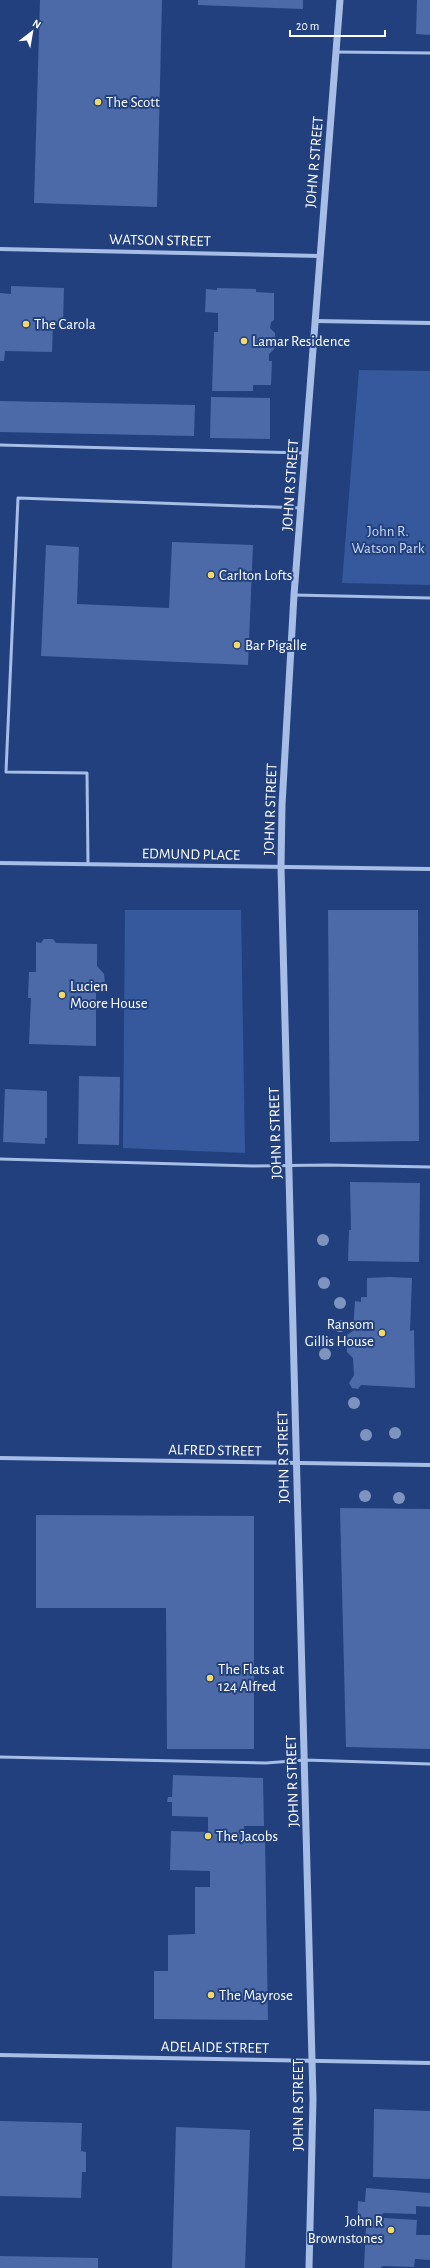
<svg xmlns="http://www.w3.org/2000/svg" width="430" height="2268" font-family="'Alegreya Sans',sans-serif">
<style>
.green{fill:#35599c}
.building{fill:#4b6aa7}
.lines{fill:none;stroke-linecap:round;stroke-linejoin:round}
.service{stroke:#a6bde6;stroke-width:3}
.minor{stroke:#a6bde6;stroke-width:4}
.tertiary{stroke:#a6bde6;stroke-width:7}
.tree{fill:#7e94bf}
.poi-dot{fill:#f2d968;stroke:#22407e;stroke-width:1.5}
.labels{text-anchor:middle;stroke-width:4;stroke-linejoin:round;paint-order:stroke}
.poi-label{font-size:15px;fill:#fff;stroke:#22407e;text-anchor:start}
.street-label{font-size:15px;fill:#fff;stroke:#22407e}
.park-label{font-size:15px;fill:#cad9f5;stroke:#22407e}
</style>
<rect width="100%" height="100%" fill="#22407e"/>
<g class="green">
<path d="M 359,370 L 430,371 L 430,585 L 342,583 Z"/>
<path d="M 125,910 L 241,910 L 245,1153 L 123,1148 Z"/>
</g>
<g class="building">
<path d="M 40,0 L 162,0 L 157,207 L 34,203 Z"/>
<path d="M 198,0 L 303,0 L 303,9 L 198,5 Z"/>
<path d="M 417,0 L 430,0 L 430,35 L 416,34 Z"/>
<path d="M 11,286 L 64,288 L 63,324 L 53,324 L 52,352 L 5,351 L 4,361 L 0,361 L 0,293 L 11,294 Z"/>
<path d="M 217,288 L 256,289 L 256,292 L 274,293 L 274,320 L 271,322 L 270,328 L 275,333 L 275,348 L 269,354 L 269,361 L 272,361 L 271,385 L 253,385 L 253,391 L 212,391 L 214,332 L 218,332 L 218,313 L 205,312 L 206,289 L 217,290 Z"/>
<path d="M 211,397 L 270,398 L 270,439 L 210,438 Z"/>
<path d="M 0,401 L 195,405 L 194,436 L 0,432 Z"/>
<path d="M 172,542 L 253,545 L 248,665 L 41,656 L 46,545 L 79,547 L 77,604 L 169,608 Z"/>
<path d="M 328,910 L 418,910 L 419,1141 L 330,1142 Z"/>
<path d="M 44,939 L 53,939 L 56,943 L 97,944 L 97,966 L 104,974 L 105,984 L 96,992 L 96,1046 L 29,1044 L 31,998 L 28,998 L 29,972 L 36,972 L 36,942 L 41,943 Z"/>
<path d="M 79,1076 L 120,1077 L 119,1145 L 78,1144 Z"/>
<path d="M 5,1089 L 47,1091 L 47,1138 L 45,1138 L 45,1144 L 3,1142 Z"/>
<path d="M 350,1182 L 420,1183 L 419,1262 L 348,1261 L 349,1230 L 351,1230 Z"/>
<path d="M 389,1277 L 412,1278 L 410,1331 L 414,1330 L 415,1388 L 361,1385 L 358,1389 L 352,1388 L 349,1383 L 354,1375 L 353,1358 L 347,1352 L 347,1335 L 353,1331 L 355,1301 L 361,1302 L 361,1297 L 367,1297 L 367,1278 Z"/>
<path d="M 340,1508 L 430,1509 L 430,1749 L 346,1747 Z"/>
<path d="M 36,1515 L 254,1516 L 254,1749 L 167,1749 L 166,1608 L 36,1608 Z"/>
<path d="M 173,1775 L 263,1778 L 264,1826 L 244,1826 L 244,1839 L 265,1839 L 268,2020 L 154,2019 L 154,1971 L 168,1971 L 168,1935 L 195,1934 L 195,1887 L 210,1887 L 210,1871 L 170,1870 L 171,1831 L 208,1832 L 208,1817 L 172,1816 L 172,1802 L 167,1802 L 168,1797 L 172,1797 Z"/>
<path d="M 374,2109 L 430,2111 L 430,2179 L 373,2177 Z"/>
<path d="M 0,2121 L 82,2123 L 81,2151 L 86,2152 L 86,2172 L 82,2172 L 81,2198 L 0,2196 Z"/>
<path d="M 176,2127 L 250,2130 L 245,2268 L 172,2268 Z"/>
<path d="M 366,2188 L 430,2193 L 430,2207 L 416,2206 L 416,2214 L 384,2213 L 381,2215 L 384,2218 L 417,2220 L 416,2235 L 430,2235 L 430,2260 L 415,2259 L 414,2267 L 383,2266 L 380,2268 L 364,2268 L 366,2226 L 357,2226 L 358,2201 L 365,2202 Z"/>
<path d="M 0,2256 L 98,2258 L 98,2268 L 0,2268 Z"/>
</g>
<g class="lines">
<g class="service">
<path d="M 336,52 L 430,53"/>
<path d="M 0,445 L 304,453"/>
<path d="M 294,595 L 430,598"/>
<path d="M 88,864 L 87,773 L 6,772 L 18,498 L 301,508"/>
<path d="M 0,1159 L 253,1166 L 327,1165 L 430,1167"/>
<path d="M 0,1757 L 266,1763 L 305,1760 L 430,1764"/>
</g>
<g class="minor">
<path d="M 0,249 L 319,256"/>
<path d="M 315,321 L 430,323"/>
<path d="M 0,863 L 430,869"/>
<path d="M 0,1458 L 430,1465"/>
<path d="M 0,2055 L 430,2063"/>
</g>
<path class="tertiary" d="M 309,2268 L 313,2099 L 281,867 L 282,805 L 294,595 L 340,0"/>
</g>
<g class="tree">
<circle cx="323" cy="1240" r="6"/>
<circle cx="324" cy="1283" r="6"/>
<circle cx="340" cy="1303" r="6"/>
<circle cx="340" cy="1326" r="6"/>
<circle cx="325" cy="1354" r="6"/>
<circle cx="354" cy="1403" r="6"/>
<circle cx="395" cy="1433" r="6"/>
<circle cx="366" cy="1435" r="6"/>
<circle cx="365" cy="1496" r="6"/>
<circle cx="399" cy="1498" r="6"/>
</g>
<g class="poi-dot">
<circle cx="98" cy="102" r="4"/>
<circle cx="26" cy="324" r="4"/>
<circle cx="244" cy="341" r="4"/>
<circle cx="211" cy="575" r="4"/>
<circle cx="237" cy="645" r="4"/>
<circle cx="62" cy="995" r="4"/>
<circle cx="382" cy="1333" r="4"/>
<circle cx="210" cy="1678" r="4"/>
<circle cx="208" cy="1836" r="4"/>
<circle cx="211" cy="1995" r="4"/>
<circle cx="391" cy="2230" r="4"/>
</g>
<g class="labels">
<g class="poi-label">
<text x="106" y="107">The Scott</text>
<text x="34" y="329">The Carola</text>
<text x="252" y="346">Lamar Residence</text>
<text x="219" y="580">Carlton Lofts</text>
<text x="245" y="650">Bar Pigalle</text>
<text x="70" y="991">Lucien<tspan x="70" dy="17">Moore House</tspan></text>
<text x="374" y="1329" text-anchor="end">Ransom<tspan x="374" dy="17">Gillis House</tspan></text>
<text x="218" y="1674">The Flats at<tspan x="218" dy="17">124 Alfred</tspan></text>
<text x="216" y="1841">The Jacobs</text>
<text x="219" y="2000">The Mayrose</text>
<text x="383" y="2226" text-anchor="end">John R<tspan x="383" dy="17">Brownstones</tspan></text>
</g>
<g class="street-label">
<text transform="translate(314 162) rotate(-85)" y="5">JOHN R STREET</text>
<text transform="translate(160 240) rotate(1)" y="5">WATSON STREET</text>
<text transform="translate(290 485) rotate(-86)" y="5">JOHN R STREET</text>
<text transform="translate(270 809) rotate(-88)" y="5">JOHN R STREET</text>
<text transform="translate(191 854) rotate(1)" y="5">EDMUND PLACE</text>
<text transform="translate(275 1133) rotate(-92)" y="5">JOHN R STREET</text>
<text transform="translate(215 1450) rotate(1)" y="5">ALFRED STREET</text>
<text transform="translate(283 1457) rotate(-91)" y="5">JOHN R STREET</text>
<text transform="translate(292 1781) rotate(-92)" y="5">JOHN R STREET</text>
<text transform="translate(215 2047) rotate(1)" y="5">ADELAIDE STREET</text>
<text transform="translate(298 2105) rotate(-90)" y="5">JOHN R STREET</text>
</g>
<g class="park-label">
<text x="388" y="536">John R.<tspan x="388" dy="17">Watson Park</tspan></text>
</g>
</g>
<g transform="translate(32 32) rotate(31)" stroke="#22407e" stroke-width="3" paint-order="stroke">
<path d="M0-3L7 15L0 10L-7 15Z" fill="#ffffff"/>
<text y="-6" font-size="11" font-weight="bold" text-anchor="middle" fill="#ffffff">N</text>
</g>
<path d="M290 30v6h95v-6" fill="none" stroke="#ffffff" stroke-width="2"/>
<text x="296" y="30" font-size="12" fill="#ffffff" stroke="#22407e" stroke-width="3" paint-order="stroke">20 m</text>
</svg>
